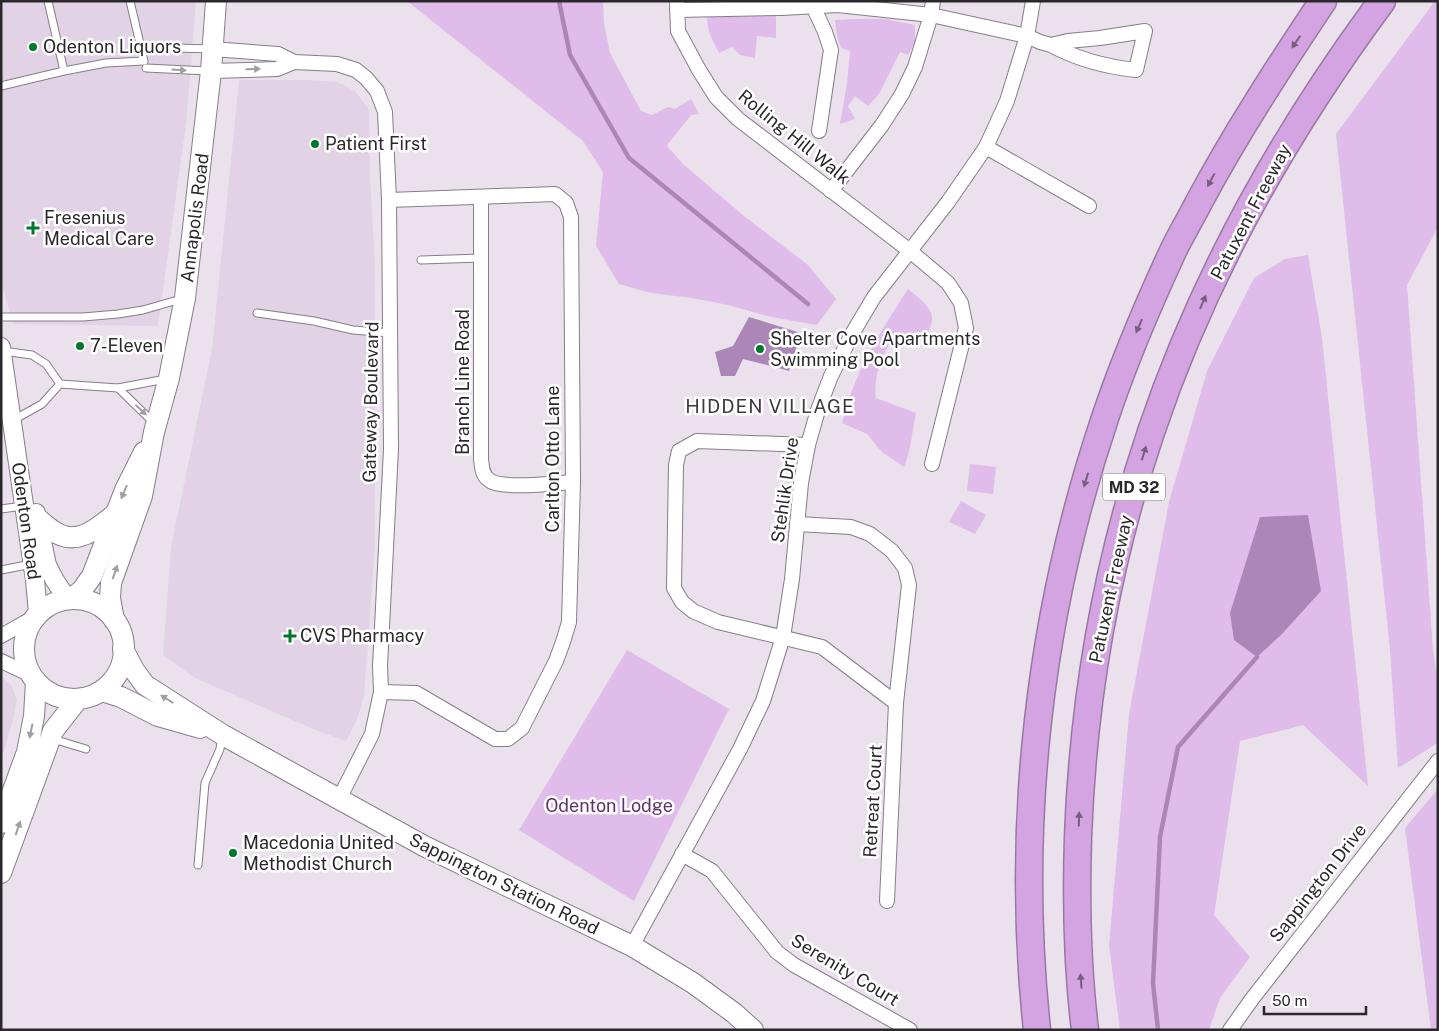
<svg xmlns="http://www.w3.org/2000/svg" width="1439" height="1031" font-family="'Public Sans',sans-serif">
<style>
.built{fill:#e1d2e5}
.green{fill:#dfbce9}
.water{fill:#ab86b6}
.lines{fill:none;stroke-linecap:round;stroke-linejoin:round}
.stream{stroke:#ab86b6;stroke-width:4.5}
.service-casing{stroke:#857d88;stroke-width:9}
.minor-casing{stroke:#857d88;stroke-width:16}
.tertiary-casing{stroke:#857d88;stroke-width:20}
.secondary-casing{stroke:#857d88;stroke-width:22}
.motorway-casing{stroke:#9878a2;stroke-width:29}
.service{stroke:#fff;stroke-width:7}
.minor{stroke:#fff;stroke-width:14}
.tertiary{stroke:#fff;stroke-width:18}
.secondary{stroke:#fff;stroke-width:20}
.motorway{stroke:#d3a3e2;stroke-width:26}
.oneway{fill:#775f7e}
.oneway2{fill:#a09ea0}
.poi-dot{fill:#00772c;stroke:#fff;stroke-width:2}
.labels{text-anchor:middle;stroke-width:5;stroke-linejoin:round;paint-order:stroke}
.shield{fill:#fff;stroke:#6b686b;stroke-width:1}
.shield-label{font-size:16px;font-weight:bold;fill:#2b282c}
.poi-label{font-size:18px;fill:#2b282c;stroke:#fff;text-anchor:start}
.street-label{font-size:18px;fill:#2b282c;stroke:#fff}
.park-label{font-size:18px;fill:#61326e;stroke:#fff}
.neighbourhood-label{font-size:19px;letter-spacing:1px;fill:#3f3741;stroke:#fff}
</style>
<rect width="100%" height="100%" fill="#ebe1ed"/>
<g class="built">
<path d="M 1,1 L 196,1 L 186,124 L 158,326 L 13,324 L 1,281 Z"/>
<path d="M 239,80 L 308,80 L 337,82 L 355,91 L 369,110 L 370,178 L 375,264 L 375,545 L 364,696 L 357,720 L 346,741 L 318,731 L 195,678 L 163,655 L 171,547 L 212,349 Z"/>
<path d="M 1,676 L 11,685 L 17,699 L 14,716 L 4,751 L 1,757 Z"/>
</g>
<g class="green">
<path d="M 407,1 L 603,1 L 604,24 L 610,53 L 641,111 L 652,115 L 668,107 L 675,109 L 691,99 L 699,114 L 691,115 L 668,144 L 667,146 L 684,165 L 744,216 L 808,265 L 836,299 L 817,325 L 771,317 L 728,305 L 692,298 L 651,293 L 619,284 L 596,246 L 603,172 L 583,141 Z"/>
<path d="M 1435,1 L 1438,1 L 1438,227 L 1407,285 L 1433,650 L 1438,683 L 1438,743 L 1398,768 L 1390,650 L 1336,134 Z"/>
<path d="M 747,13 L 776,15 L 776,38 L 757,36 L 755,58 L 740,55 L 732,47 L 719,53 C 713,40 705,29 708,14 Z"/>
<path d="M 853,19 L 886,19 L 915,25 L 915,42 L 908,55 L 900,52 L 879,94 L 868,106 L 855,96 L 848,106 L 855,119 L 840,124 L 847,83 L 850,51 L 841,48 L 837,36 L 835,20 Z"/>
<path d="M 1308,255 L 1322,338 L 1368,786 L 1303,725 L 1240,741 L 1214,915 L 1250,957 L 1220,998 L 1209,1030 L 1120,1030 L 1109,946 L 1129,714 L 1169,502 L 1207,371 L 1254,278 L 1285,259 Z"/>
<path d="M 908,289 C 926,304 943,314 924,338 L 894,335 C 883,356 873,374 876,398 L 916,413 C 912,431 911,450 904,467 L 882,452 L 867,434 L 842,423 C 854,373 880,332 908,289 Z"/>
<path d="M 970,464 L 996,467 L 993,494 L 967,491 Z"/>
<path d="M 961,501 L 986,515 L 975,534 L 949,522 Z"/>
<path d="M 627,650 L 729,709 L 634,901 L 519,830 Z"/>
<path d="M 1438,789 L 1438,1030 L 1431,1030 L 1405,828 Z"/>
</g>
<g class="water">
<path d="M 749,317 L 801,333 L 789,371 L 771,366 L 743,359 L 735,376 L 721,376 L 715,352 L 733,346 Z"/>
<path d="M 1308,515 L 1321,591 L 1281,635 L 1257,657 L 1234,640 L 1230,613 L 1260,517 Z"/>
</g>
<g class="lines">
<g class="stream">
<path d="M 559,1 L 570,55 L 629,158 L 808,304"/>
<path d="M 1158,1030 L 1153,983 L 1160,837 L 1178,747 L 1257,657"/>
</g>
<g class="service-casing">
<g id="service">
<path d="M 48,1 L 64,71 L 106,63 L 144,61 L 130,1"/>
<path d="M 141,47 L 212,49"/>
<path d="M 146,68 L 208,71"/>
<path d="M 1,86 L 64,71"/>
<path d="M 421,260 L 481,258"/>
<path d="M 257,313 L 314,321 L 353,330 L 391,333"/>
<path d="M 1,317 L 83,317 L 118,314 L 143,310 L 181,299"/>
<path d="M 2,351 L 32,355 L 46,364 L 60,384 L 42,404 L 17,418"/>
<path d="M 60,384 L 118,388"/>
<path d="M 154,423 L 118,388 L 166,379"/>
<path d="M 1,509 L 23,506"/>
<path d="M 1,570 L 32,564"/>
<path d="M 53,739 L 86,749"/>
<path d="M 198,865 L 205,783 L 220,749 L 222,737"/>
</g>
</g>
<g class="minor-casing">
<g id="minor">
<path d="M 677,1 L 678,31 L 699,70 L 716,97 L 738,119 L 910,251 L 948,283 L 961,303 L 966,328 L 932,464"/>
<path d="M 813,1 L 813,6 L 825,32 L 831,50 L 819,131"/>
<path d="M 677,10 L 781,8 L 838,5 L 931,15 L 1027,36 L 1040,42 L 1051,45 L 1068,41 L 1100,38 L 1145,31 L 1136,70 C 1107,67 1077,59 1051,45"/>
<path d="M 212,49 L 278,54 L 294,62 L 337,64 L 356,70 L 366,78 L 377,91 L 385,112 L 389,200 L 391,449 L 380,666 L 381,692 L 372,734 L 339,799"/>
<path d="M 211,71 L 277,69 L 294,62"/>
<path d="M 986,147 L 1089,206"/>
<path d="M 831,191 L 882,125 L 902,94 L 915,67 L 931,15 L 933,1"/>
<path d="M 481,197 L 481,459 C 482,467 482,475 489,480 C 501,490 556,483 573,482"/>
<path d="M 808,445 L 697,441 L 679,451 L 676,465 L 674,588 L 682,602 L 693,611 L 718,622 L 822,647 L 896,703"/>
<path d="M 797,524 L 851,527 L 870,534 L 892,551 L 905,568 L 909,585 L 896,703 L 887,901"/>
<path d="M 1,636 L 33,618"/>
<path d="M 1,661 L 31,675"/>
<path d="M 381,692 L 416,693 L 495,739 L 508,739 L 522,728 L 556,661 L 563,642 L 569,622 L 573,482 L 571,217 L 566,203 L 555,194 L 389,200"/>
<path d="M 682,854 L 712,871 L 777,952 L 794,965 L 910,1030"/>
<path d="M 632,946 L 740,749 L 763,701 L 783,637 L 792,579 L 801,483 L 808,445 L 818,410 L 831,376 L 852,334 L 874,297 L 948,202 L 986,147 L 1007,101 L 1027,36 L 1033,1"/>
<path d="M 1230,1030 L 1252,999 L 1438,761"/>
</g>
</g>
<g class="tertiary-casing">
<g id="tertiary">
<path d="M 1,347 L 35,580 L 38,613"/>
<path d="M 36,513 L 47,565 L 54,579 L 67,599"/>
</g>
</g>
<g class="secondary-casing">
<g id="secondary">
<path d="M 36,517 C 41,521 46,526 52,530 C 75,548 97,529 115,514"/>
<path d="M 72,598 L 82,590 L 92,576 L 125,490 L 144,452"/>
<circle cx="74" cy="649" r="50"/>
<path d="M 114,620 L 110,598 L 111,583 L 142,496 L 154,432 L 169,378 L 185,298 L 211,71 L 216,1"/>
<path d="M 123,649 L 134,670 L 145,685 L 223,735 L 424,846 L 632,946 L 693,983 L 734,1013 L 753,1030"/>
<path d="M 102,691 L 121,697 L 158,716 L 200,728"/>
<path d="M 1,823 L 27,752 L 34,716 L 36,682"/>
<path d="M 1,873 L 53,731 L 78,699"/>
</g>
</g>
<g class="motorway-casing">
<g id="motorway">
<path d="M 1037,1030 C 1015,825 1039,614 1105,418 C 1124,361 1148,305 1173,251 C 1181,234 1191,218 1199,202 C 1236,133 1279,67 1323,1"/>
<path d="M 1085,1030 C 1077,966 1076,901 1078,837 C 1083,700 1107,562 1151,432 C 1203,277 1285,132 1382,1"/>
</g>
</g>
<use href="#service" class="service"/>
<use href="#minor" class="minor"/>
<use href="#tertiary" class="tertiary"/>
<use href="#secondary" class="secondary"/>
<use href="#motorway" class="motorway"/>
</g>
<defs><path id="oneway-solid" d="M-6-.8H1V-3.2L6.5 0L1 3.2V.8H-6Z" transform="scale(1.25)"/></defs>
<g class="oneway">
<use href="#oneway-solid" transform="translate(1296 42) rotate(124)"/>
<use href="#oneway-solid" transform="translate(1211 180) rotate(118)"/>
<use href="#oneway-solid" transform="translate(1203 302) rotate(-66)"/>
<use href="#oneway-solid" transform="translate(1139 326) rotate(114)"/>
<use href="#oneway-solid" transform="translate(1144 453) rotate(-73)"/>
<use href="#oneway-solid" transform="translate(1086 480) rotate(107)"/>
<use href="#oneway-solid" transform="translate(1079 819) rotate(-88)"/>
<use href="#oneway-solid" transform="translate(1081 981) rotate(-94)"/>
</g>
<g class="oneway2">
<use href="#oneway-solid" transform="translate(253 69) rotate(-1)"/>
<use href="#oneway-solid" transform="translate(179 70) rotate(3)"/>
<use href="#oneway-solid" transform="translate(141 410) rotate(43)"/>
<use href="#oneway-solid" transform="translate(124 492) rotate(113)"/>
<use href="#oneway-solid" transform="translate(115 572) rotate(-71)"/>
<use href="#oneway-solid" transform="translate(167 699) rotate(-148)"/>
<use href="#oneway-solid" transform="translate(31 731) rotate(102)"/>
<use href="#oneway-solid" transform="translate(18 828) rotate(-71)"/>
</g>
<g class="poi-dot">
<circle cx="33" cy="47" r="5"/>
<circle cx="315" cy="144" r="5"/>
<path d="M30.5 220.5h5v5h5v5h-5v5h-5v-5h-5v-5h5z"/>
<circle cx="80" cy="346" r="5"/>
<circle cx="760" cy="349" r="5"/>
<path d="M287.5 628.5h5v5h5v5h-5v5h-5v-5h-5v-5h5z"/>
<circle cx="233" cy="853" r="5"/>
</g>
<g class="labels">
<rect class="shield" x="1103" y="473.5" width="62" height="27" rx="4"/>
<g class="shield-label">
<text x="1134" y="493">MD 32</text>
</g>
<g class="poi-label">
<text x="43" y="53">Odenton Liquors</text>
<text x="325" y="150">Patient First</text>
<text x="44" y="224">Fresenius<tspan x="44" dy="21">Medical Care</tspan></text>
<text x="770" y="345">Shelter Cove Apartments<tspan x="770" dy="21">Swimming Pool</tspan></text>
<text x="90" y="352">7-Eleven</text>
<text x="300" y="642">CVS Pharmacy</text>
<text x="243" y="849">Macedonia United<tspan x="243" dy="21">Methodist Church</tspan></text>
</g>
<g class="street-label">
<text transform="translate(794 137) rotate(39)" y="6">Rolling Hill Walk</text>
<text transform="translate(1251 212) rotate(-62)" y="6">Patuxent Freeway</text>
<text transform="translate(195 218) rotate(-83)" y="6">Annapolis Road</text>
<text transform="translate(463 382) rotate(-90)" y="6">Branch Line Road</text>
<text transform="translate(371 402) rotate(-89)" y="6">Gateway Boulevard</text>
<text transform="translate(553 459) rotate(-90)" y="6">Carlton Otto Lane</text>
<text transform="translate(785 490) rotate(-82)" y="6">Stehlik Drive</text>
<text transform="translate(26 521) rotate(82)" y="6">Odenton Road</text>
<text transform="translate(1111 589) rotate(-78)" y="6">Patuxent Freeway</text>
<text transform="translate(873 801) rotate(-87)" y="6">Retreat Court</text>
<text transform="translate(1318 883) rotate(-52)" y="6">Sappington Drive</text>
<text transform="translate(504 884) rotate(26)" y="6">Sappington Station Road</text>
<text transform="translate(845 970) rotate(31)" y="6">Serenity Court</text>
</g>
<g class="park-label">
<text x="609" y="812">Odenton Lodge</text>
</g>
<g class="neighbourhood-label">
<text x="770" y="413">HIDDEN VILLAGE</text>
</g>
</g>
<rect width="1439" height="1031" fill="none" stroke="#2b282c" stroke-width="5"/>
<path d="M1264 1006v8h102v-8" fill="none" stroke="#2b282c" stroke-width="2.5"/>
<text x="1272" y="1006" font-size="15" fill="#2b282c" stroke="#ffffff" stroke-width="4" paint-order="stroke">50 m</text>
</svg>
